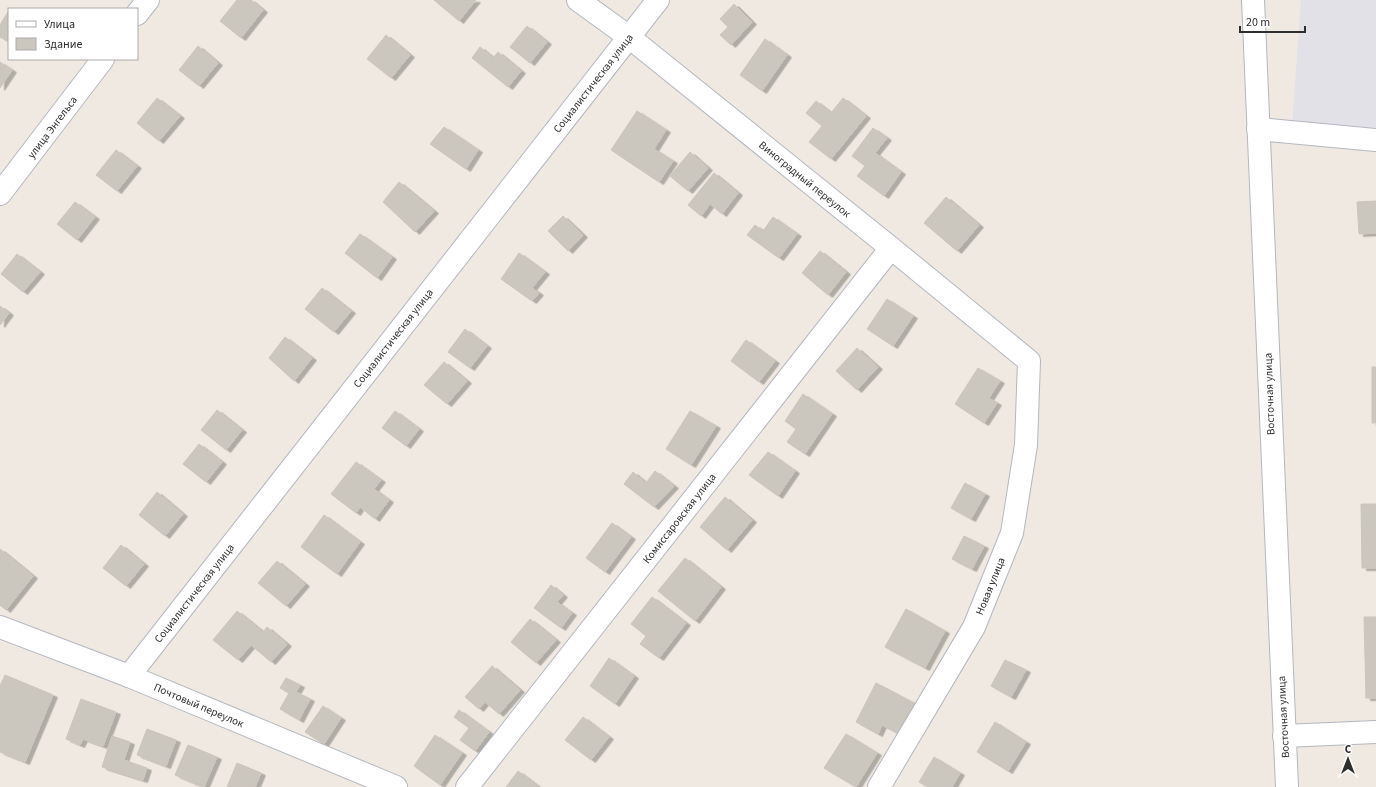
<svg xmlns="http://www.w3.org/2000/svg" width="1376" height="787" font-family="'Source Sans 3',sans-serif">
<style>
.industrial{fill:#e3e1e8}
.building{fill:#cbc7bf;stroke:#cbc5ba;filter:url(#shadow)}
.lines{fill:none;stroke-linecap:round;stroke-linejoin:round}
.street-casing{stroke:#b4b7c1;stroke-width:24}
.secondary-casing{stroke:#b4b7c1;stroke-width:24}
.street{stroke:#fff;stroke-width:22}
.secondary{stroke:#fff;stroke-width:22}
.labels{text-anchor:middle;stroke-width:3;stroke-linejoin:round;paint-order:stroke}
.street-label{font-size:11px;fill:#2e2e2e;stroke:#fff}
</style>
<defs>
<filter id="shadow"><feDropShadow dx="4.5" dy="2.5" stdDeviation="0" flood-color="#0004"/></filter>
</defs>
<rect width="100%" height="100%" fill="#efe9e1"/>
<path class="industrial" d="M 1301,0 L 1376,0 L 1376,132 L 1292,125 Z"/>
<g class="building">
<path d="M 237,0 L 251,0 L 263,10 L 241,38 L 220,21 Z"/>
<path d="M 434,0 L 476,0 L 459,21 Z"/>
<path d="M 734,4 L 752,22 L 731,45 L 720,35 L 728,27 L 720,19 Z"/>
<path d="M 9,10 L 9,42 L 0,37 L 0,25 Z"/>
<path d="M 527,26 L 547,42 L 530,63 L 510,47 Z"/>
<path d="M 386,35 L 410,55 L 391,78 L 367,59 Z"/>
<path d="M 765,39 L 787,55 L 762,91 L 740,75 Z"/>
<path d="M 198,46 L 218,63 L 199,86 L 179,70 Z"/>
<path d="M 480,47 L 493,58 L 498,52 L 521,71 L 508,87 L 472,58 Z"/>
<path d="M 0,62 L 12,70 L 0,88 Z"/>
<path d="M 157,98 L 180,116 L 159,141 L 137,123 Z"/>
<path d="M 843,98 L 866,116 L 831,159 L 809,142 L 822,126 L 806,113 L 816,101 L 831,113 Z"/>
<path d="M 637,111 L 666,130 L 654,149 L 673,161 L 659,182 L 611,150 Z"/>
<path d="M 444,127 L 478,150 L 466,169 L 430,144 Z"/>
<path d="M 873,128 L 887,138 L 875,153 L 901,172 L 884,196 L 857,176 L 865,166 L 852,156 Z"/>
<path d="M 116,150 L 137,166 L 117,191 L 96,175 Z"/>
<path d="M 690,152 L 708,168 L 688,191 L 670,176 Z"/>
<path d="M 714,173 L 738,193 L 722,214 L 710,204 L 701,216 L 688,205 Z"/>
<path d="M 399,182 L 434,211 L 415,232 L 383,202 Z"/>
<path d="M 946,197 L 979,225 L 957,251 L 924,223 Z"/>
<path d="M 1376,201 L 1376,233 L 1359,234 L 1357,202 Z"/>
<path d="M 75,202 L 95,217 L 77,240 L 57,224 Z"/>
<path d="M 563,216 L 583,235 L 568,251 L 548,231 Z"/>
<path d="M 773,217 L 797,234 L 779,258 L 747,235 L 755,225 L 763,231 Z"/>
<path d="M 360,234 L 392,257 L 377,278 L 345,253 Z"/>
<path d="M 820,251 L 846,272 L 828,295 L 802,273 Z"/>
<path d="M 519,253 L 545,272 L 532,288 L 539,293 L 532,301 L 501,279 Z"/>
<path d="M 17,254 L 40,272 L 23,292 L 1,274 Z"/>
<path d="M 322,288 L 351,311 L 334,332 L 305,309 Z"/>
<path d="M 887,299 L 913,316 L 893,346 L 867,329 Z"/>
<path d="M 0,306 L 9,313 L 0,325 Z"/>
<path d="M 465,329 L 487,346 L 470,368 L 448,352 Z"/>
<path d="M 285,337 L 312,358 L 294,381 L 269,358 Z"/>
<path d="M 746,340 L 775,361 L 759,382 L 731,361 Z"/>
<path d="M 857,348 L 878,367 L 857,390 L 836,371 Z"/>
<path d="M 444,362 L 467,381 L 447,404 L 424,385 Z"/>
<rect x="1372" y="367" width="4" height="56"/>
<path d="M 978,368 L 1000,381 L 989,398 L 997,403 L 984,423 L 955,404 Z"/>
<path d="M 803,394 L 832,414 L 805,454 L 787,442 L 796,429 L 785,421 Z"/>
<path d="M 217,410 L 242,430 L 226,450 L 201,430 Z"/>
<path d="M 395,411 L 419,429 L 406,446 L 382,428 Z"/>
<path d="M 690,411 L 716,426 L 691,465 L 666,449 Z"/>
<path d="M 199,444 L 222,462 L 206,482 L 183,464 Z"/>
<path d="M 768,452 L 795,471 L 778,496 L 749,475 Z"/>
<path d="M 356,462 L 381,480 L 374,489 L 389,500 L 375,519 L 360,507 L 356,513 L 331,494 Z"/>
<path d="M 655,471 L 674,486 L 654,507 L 624,484 L 633,472 L 646,483 Z"/>
<path d="M 965,483 L 985,494 L 971,519 L 951,508 Z"/>
<path d="M 157,492 L 183,514 L 165,536 L 139,515 Z"/>
<path d="M 725,497 L 752,520 L 727,550 L 700,527 Z"/>
<path d="M 1361,504 L 1376,504 L 1376,568 L 1362,568 Z"/>
<path d="M 324,515 L 360,542 L 337,574 L 301,547 Z"/>
<path d="M 612,523 L 631,537 L 605,572 L 586,558 Z"/>
<path d="M 964,536 L 984,546 L 972,569 L 952,559 Z"/>
<path d="M 121,545 L 144,564 L 126,586 L 103,568 Z"/>
<path d="M 0,549 L 33,576 L 6,610 L 0,605 Z"/>
<path d="M 685,558 L 721,587 L 695,621 L 658,591 Z"/>
<path d="M 277,561 L 305,584 L 286,606 L 258,583 Z"/>
<path d="M 551,585 L 563,595 L 557,602 L 572,613 L 561,628 L 534,608 Z"/>
<path d="M 652,597 L 686,623 L 659,658 L 640,644 L 646,636 L 631,624 Z"/>
<path d="M 906,609 L 945,631 L 925,668 L 885,647 Z"/>
<path d="M 237,611 L 263,632 L 267,627 L 287,644 L 271,662 L 251,645 L 238,660 L 213,640 Z"/>
<path d="M 1364,617 L 1376,617 L 1376,698 L 1366,698 Z"/>
<path d="M 530,619 L 556,640 L 536,663 L 511,642 Z"/>
<path d="M 609,658 L 634,676 L 615,704 L 590,686 Z"/>
<path d="M 1005,660 L 1026,670 L 1011,697 L 991,686 Z"/>
<path d="M 492,666 L 520,690 L 499,714 L 485,702 L 479,709 L 465,697 Z"/>
<path d="M 5,675 L 53,695 L 25,762 L 0,752 L 0,686 Z"/>
<path d="M 286,678 L 300,685 L 296,692 L 310,699 L 299,720 L 280,709 L 289,693 L 280,688 Z"/>
<path d="M 876,683 L 914,703 L 897,733 L 882,725 L 878,734 L 856,722 Z"/>
<path d="M 81,699 L 116,712 L 103,746 L 83,739 L 80,745 L 66,739 Z"/>
<path d="M 323,706 L 341,718 L 324,744 L 305,732 Z"/>
<path d="M 459,710 L 489,732 L 475,751 L 460,740 L 469,728 L 454,717 Z"/>
<path d="M 583,717 L 609,737 L 591,760 L 565,740 Z"/>
<path d="M 995,722 L 1026,742 L 1008,771 L 977,752 Z"/>
<path d="M 147,729 L 176,740 L 166,766 L 137,755 Z"/>
<path d="M 846,734 L 877,753 L 856,787 L 824,768 Z"/>
<path d="M 435,735 L 462,753 L 440,785 L 414,766 Z"/>
<path d="M 112,736 L 130,742 L 124,760 L 147,768 L 143,780 L 102,767 Z"/>
<path d="M 188,745 L 217,757 L 204,787 L 175,775 Z"/>
<path d="M 934,757 L 960,773 L 952,787 L 928,787 L 919,782 Z"/>
<path d="M 237,763 L 261,773 L 255,787 L 227,787 Z"/>
<path d="M 518,771 L 539,787 L 506,787 Z"/>
</g>
<g class="lines">
<g class="street-casing">
<g id="street">
<path d="M 578,0 L 629,37 L 891,248 L 1029,361 L 1026,445 L 1012,533 L 974,627 L 879,787"/>
<path d="M 137,14 L 148,0"/>
<path d="M 1258,129 L 1376,140"/>
<path d="M 0,194 L 103,59"/>
<path d="M 0,627 L 129,676 L 396,787"/>
<path d="M 129,676 L 658,0"/>
<path d="M 1284,736 L 1376,732"/>
<path d="M 467,787 L 891,248"/>
</g>
</g>
<g class="secondary-casing">
<path id="secondary" d="M 1253,0 L 1287,787"/>
</g>
<use href="#street" class="street"/>
<use href="#secondary" class="secondary"/>
</g>
<g class="labels">
<g class="street-label">
<text transform="translate(593 83) rotate(-52)" y="4">Социалистическая улица</text>
<text transform="translate(52 127) rotate(-53)" y="4">улица Энгельса</text>
<text transform="translate(805 179) rotate(39)" y="4">Виноградный переулок</text>
<text transform="translate(393 338) rotate(-52)" y="4">Социалистическая улица</text>
<text transform="translate(1269 394) rotate(-92)" y="4">Восточная улица</text>
<text transform="translate(679 518) rotate(-52)" y="4">Комиссаровская улица</text>
<text transform="translate(990 586) rotate(-68)" y="4">Новая улица</text>
<text transform="translate(194 593) rotate(-52)" y="4">Социалистическая улица</text>
<text transform="translate(199 705) rotate(23)" y="4">Почтовый переулок</text>
<text transform="translate(1283 717) rotate(-93)" y="4">Восточная улица</text>
</g>
</g>
<rect x="8" y="8" width="130" height="52" fill="#ffffff" stroke="#ababab"/>
<rect x="16" y="21" width="20" height="6" fill="#ffffff" stroke="#ababab"/>
<text x="44" y="28" font-size="12" fill="#2e2e2e">Улица</text>
<rect x="16" y="38" width="20" height="12" fill="#cbc7bf" stroke="#ababab"/>
<text x="44" y="48" font-size="12" fill="#2e2e2e">Здание</text>
<g transform="translate(1348 759)" stroke="#ffffff" stroke-width="3" paint-order="stroke">
<path d="M0-3L7 15L0 10L-7 15Z" fill="#2e2e2e"/>
<text y="-6" font-size="11" font-weight="bold" text-anchor="middle" fill="#2e2e2e">С</text>
</g>
<path d="M1240 26v6h65v-6" fill="none" stroke="#2e2e2e" stroke-width="2"/>
<text x="1246" y="26" font-size="12" fill="#2e2e2e" stroke="#ffffff" stroke-width="3" paint-order="stroke">20 m</text>
</svg>
